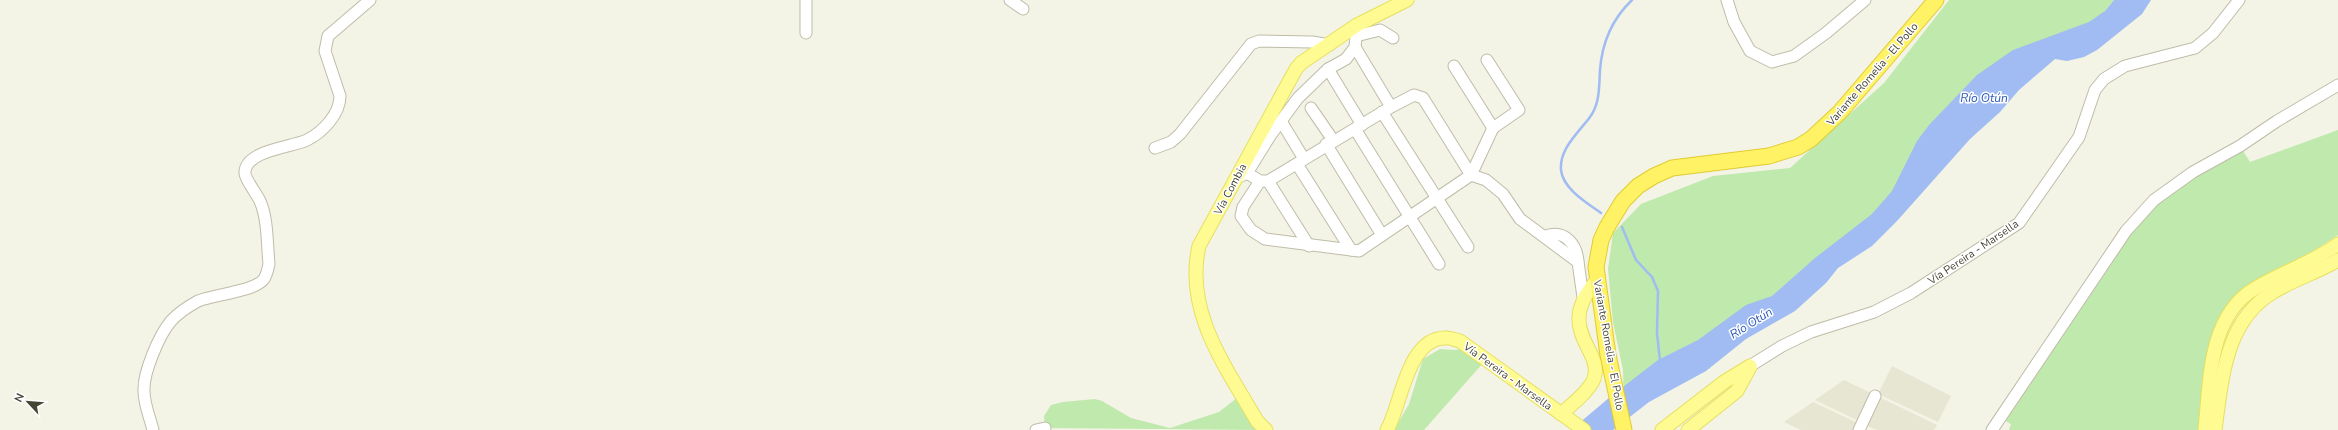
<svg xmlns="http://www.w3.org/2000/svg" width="2338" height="430" font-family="'Nunito Sans',sans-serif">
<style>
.residential{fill:#e7e6d3}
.green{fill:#bfe9ad}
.water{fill:#a0bcf2}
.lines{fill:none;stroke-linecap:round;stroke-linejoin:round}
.stream{stroke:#a0bcf2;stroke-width:2.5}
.minor-casing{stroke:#bfbda8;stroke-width:13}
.major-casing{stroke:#e6e060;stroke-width:15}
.highway-casing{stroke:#e1cc32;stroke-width:17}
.minor{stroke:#fff;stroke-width:11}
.major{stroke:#fffb93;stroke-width:13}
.highway{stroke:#fff265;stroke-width:15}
.labels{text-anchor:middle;stroke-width:3;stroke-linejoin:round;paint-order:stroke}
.street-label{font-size:11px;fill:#464435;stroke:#fff}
.water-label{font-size:12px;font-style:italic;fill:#2b58b5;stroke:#fff}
</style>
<rect width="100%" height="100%" fill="#f3f3e6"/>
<g class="residential">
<path d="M 1892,366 L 1951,396 L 1938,422 L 1878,394 Z"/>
<path d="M 1844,380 L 1875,395 L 1861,422 L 1815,400 Z"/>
<path d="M 1877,396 L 1937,425 L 1934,430 L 1877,430 L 1863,424 Z"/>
<path d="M 1813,402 L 1860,424 L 1857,430 L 1801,430 L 1784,422 Z"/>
</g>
<g class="green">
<path d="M 1949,0 L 2114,0 L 2087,33 L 2043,39 L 1882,217 L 1804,283 L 1624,404 L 1623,370 L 1613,322 L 1608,269 L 1613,233 L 1641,204 L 1713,176 L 1790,168 L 1884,83 Z"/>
<path d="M 2338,130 L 2338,235 L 2233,302 L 2201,430 L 2009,430 L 2011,424 L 2000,418 L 2140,214 L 2240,146 L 2250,162 Z"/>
<path d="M 1465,348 L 1483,363 L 1424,430 L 1394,430 L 1409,404 L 1423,359 L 1440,349 L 1455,350 Z"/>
<path d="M 1242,394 L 1266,430 L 1045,428 L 1044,416 L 1051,405 L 1063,402 L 1095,399 L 1102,401 L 1131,418 L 1170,428 L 1219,412 Z"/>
</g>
<path class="water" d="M 2114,0 L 2151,0 L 2142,14 L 2097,50 L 2084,57 L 2067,61 L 2055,59 L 2019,90 L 2000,112 L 1970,139 L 1897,221 L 1872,246 L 1838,268 L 1826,283 L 1795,311 L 1746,339 L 1706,371 L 1649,402 L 1613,430 L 1571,430 L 1610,397 L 1658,360 L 1698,340 L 1746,305 L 1772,296 L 1815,258 L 1872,214 L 1892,191 L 1917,141 L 1929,125 L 1977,75 L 2013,50 L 2089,22 L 2105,11 Z"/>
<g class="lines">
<g class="stream">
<path d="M 1601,213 C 1587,203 1563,189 1561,170 C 1559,149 1579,132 1590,117 C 1600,103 1599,87 1600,70 C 1602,43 1612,19 1632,0"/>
<path d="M 1622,227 L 1636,260 L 1652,277 L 1658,291 L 1657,333 L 1660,361"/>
</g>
<g class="minor-casing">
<g id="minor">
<path d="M 806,0 L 806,33"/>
<path d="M 1010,0 L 1023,9"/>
<path d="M 1727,0 L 1734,22 L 1750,51 L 1772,62 L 1794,56 L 1826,33 L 1865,0"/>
<path d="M 1356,36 L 1380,30 L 1393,38"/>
<path d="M 1355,47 L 1391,107"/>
<path d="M 1454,66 L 1493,128"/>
<path d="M 1328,69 L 1362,125"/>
<path d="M 1311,108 L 1333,140"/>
<path d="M 1382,112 L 1468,247"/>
<path d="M 1281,121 L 1304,159"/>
<path d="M 1355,129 L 1439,264"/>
<path d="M 1326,144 L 1382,235"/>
<path d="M 1155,148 L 1171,142 L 1180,134 L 1251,44 L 1259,41 L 1312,42 L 1330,45"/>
<path d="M 1297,164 L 1351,250"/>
<path d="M 1247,173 L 1260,181 L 1268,181 L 1391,107 L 1414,95 L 1423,98 L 1471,175 L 1486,180 L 1503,194 L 1520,219 L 1578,262 L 1583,297"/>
<path d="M 1241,176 L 1247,173 L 1270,136 L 1298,98 L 1328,69 L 1346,59 L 1355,47 L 1357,25"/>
<path d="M 1260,181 L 1243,207 L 1241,216 L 1251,230 L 1265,239 L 1359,251 L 1471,175 L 1493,128 L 1519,110 L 1487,60"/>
<path d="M 1268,181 L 1309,246"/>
<path d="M 1546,236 C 1565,229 1577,245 1578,262"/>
<path d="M 1750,366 L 1782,346 L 1811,332 L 1874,312 L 1911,293 L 2019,223 L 2079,137 L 2095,90 L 2104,79 L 2125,66 L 2195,48 L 2213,33 L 2239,0"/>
<path d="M 153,430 C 150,418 144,404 144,391 C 143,373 159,335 171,321 C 178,313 189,306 198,301 C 214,294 254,292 264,279 C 267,274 268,269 269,264 C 267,245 268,219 260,201 C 257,194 244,178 245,172 C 246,150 293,147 307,140 C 323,132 340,114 340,96 L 325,51 L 328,36 L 370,0"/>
<path d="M 1036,430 L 1045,428"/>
<path d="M 1859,430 L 1875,396"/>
<path d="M 1992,430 L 2126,231 L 2154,200 L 2193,172 L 2240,146 L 2277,121 L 2338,85"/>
</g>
</g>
<g class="major-casing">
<g id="major">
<path d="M 1561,414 C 1571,405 1586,394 1593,381 C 1607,350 1552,332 1597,280"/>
<path d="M 1266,430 L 1257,421 C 1226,367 1184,312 1199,246 L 1296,69 L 1301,63 L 1357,25 L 1407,0"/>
<path d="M 1387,430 C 1401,406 1407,338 1445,338 C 1449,337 1455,340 1460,341 L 1584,430"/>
<path d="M 1662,430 L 1724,382 L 1750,366"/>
<path d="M 1688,430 L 1737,391 L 1750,367"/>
<path d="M 2205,430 C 2210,383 2208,317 2254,289 C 2282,272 2312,263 2338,244"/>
<path d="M 2215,430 C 2222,379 2225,319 2275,291 C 2295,279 2318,272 2338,260"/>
</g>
</g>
<g class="highway-casing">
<path id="highway" d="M 1624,430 L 1608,355 L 1596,267 L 1601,240 L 1607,227 L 1623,201 L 1638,186 L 1654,176 L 1672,168 L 1769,156 L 1798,147 L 1811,139 L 1840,112 L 1936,0"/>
</g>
<use href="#minor" class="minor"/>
<use href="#major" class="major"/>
<use href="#highway" class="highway"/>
</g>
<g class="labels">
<g class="street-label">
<text transform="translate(1872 74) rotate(-49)" y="4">Variante Romelia - El Pollo</text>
<text transform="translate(1230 189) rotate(-62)" y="4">Vía Combia</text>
<text transform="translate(1973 252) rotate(-34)" y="4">Vía Pereira - Marsella</text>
<text transform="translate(1609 345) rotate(80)" y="4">Variante Romelia - El Pollo</text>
<text transform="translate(1508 376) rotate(36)" y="4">Vía Pereira - Marsella</text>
</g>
<g class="water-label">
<text x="1984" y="102">Río Otún</text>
<text transform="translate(1751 323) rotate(-32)" y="4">Río Otún</text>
</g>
</g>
<g transform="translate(28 402) rotate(296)" stroke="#ffffff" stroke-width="3" paint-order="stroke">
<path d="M0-3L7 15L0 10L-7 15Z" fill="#464435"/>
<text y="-6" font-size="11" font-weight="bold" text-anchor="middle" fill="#464435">N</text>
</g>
</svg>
